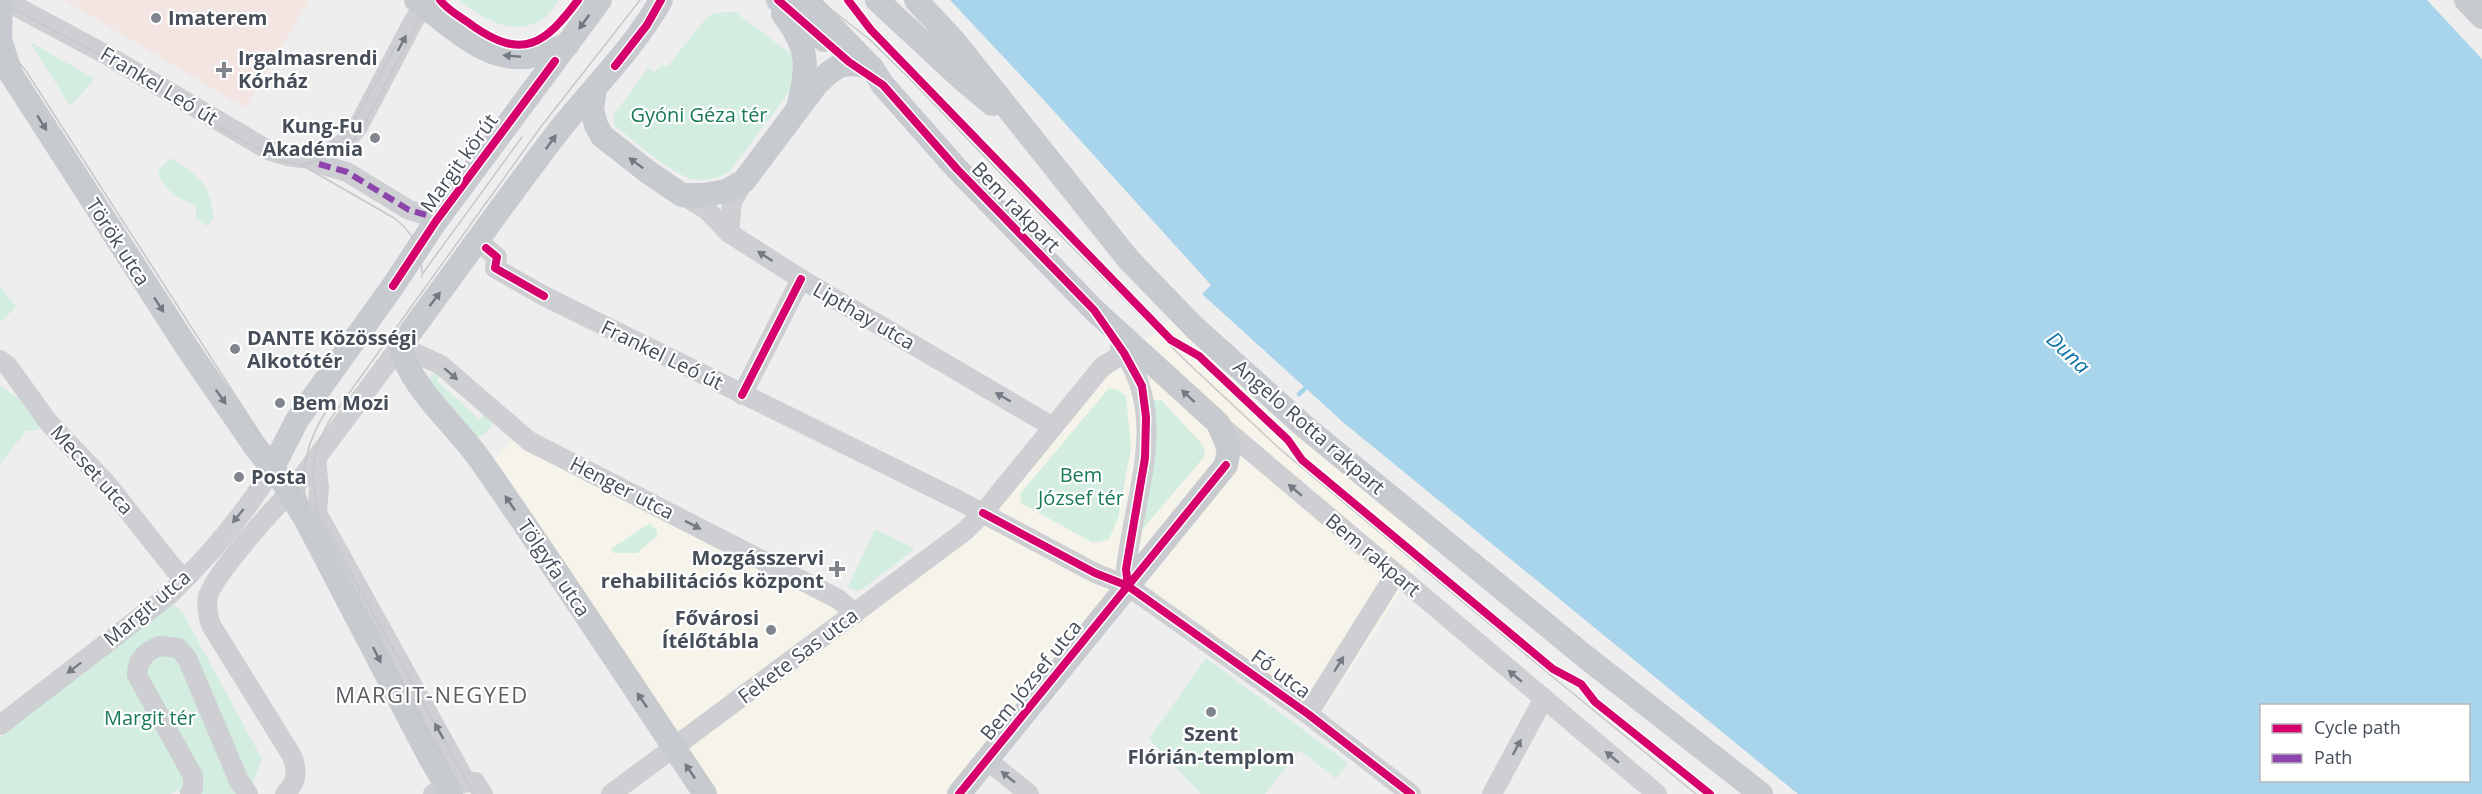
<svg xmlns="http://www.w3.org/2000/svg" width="2482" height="794" font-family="'Open Sans',sans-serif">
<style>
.commercial{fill:#f6f4ea}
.medical{fill:#f2e5e2}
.green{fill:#d3ede0}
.water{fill:#a8d5eb;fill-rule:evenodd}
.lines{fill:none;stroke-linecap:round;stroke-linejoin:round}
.stream{stroke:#a8d5eb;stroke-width:4.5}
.minor{stroke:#cdcfd2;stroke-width:20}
.major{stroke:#c7cacf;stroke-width:24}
.tram{stroke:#c6c7c9;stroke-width:1.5}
.quiet{stroke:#8e44ad;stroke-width:6;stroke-dasharray:12 6;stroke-linecap:butt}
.cycleway-casing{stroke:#fff;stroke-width:11}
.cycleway{stroke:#d6006c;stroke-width:8}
.oneway{fill:#737983}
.oneway2{fill:#757b84}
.poi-dot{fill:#81868e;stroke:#fff;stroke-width:2}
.labels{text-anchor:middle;stroke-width:4.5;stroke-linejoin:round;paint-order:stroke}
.poi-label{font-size:20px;font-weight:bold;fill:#464e5a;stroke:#fff;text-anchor:start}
.street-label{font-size:20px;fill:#464e5a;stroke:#fff}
.park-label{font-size:20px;fill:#197a55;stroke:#fff}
.water-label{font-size:21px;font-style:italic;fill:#0f73a5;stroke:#fff}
.quarter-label{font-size:22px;letter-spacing:1.5px;fill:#5a5d62;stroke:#fff}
</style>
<rect width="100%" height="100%" fill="#efeeee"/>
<path class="commercial" d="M 1170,320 L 1266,409 L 1431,544 L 1322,713 L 1143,584 L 974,794 L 713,794 L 491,463 L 513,440 L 830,603 L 851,627 L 982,528 L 1120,360 Z"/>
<path class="medical" d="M 64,0 L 309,0 L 245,108 Z"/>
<g class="green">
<path d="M 459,0 L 559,0 C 554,6 550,13 544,18 C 515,39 482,18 459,0 Z"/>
<path d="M 735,12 L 796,58 L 796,83 L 730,171 C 718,178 703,183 689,178 C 667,170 634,141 615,126 L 613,116 L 648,68 L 654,72 L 663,64 L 667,67 L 707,17 L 715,13 Z"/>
<path d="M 30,42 L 95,79 L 70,106 Z"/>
<path d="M 171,158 C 201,179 209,181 214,219 L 206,226 L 195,217 L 197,206 C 179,199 161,189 158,170 Z"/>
<path d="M 0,286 L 16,307 L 0,322 Z"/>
<path d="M 436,371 L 440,372 L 437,381 L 480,420 L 484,411 L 493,420 C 491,429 486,435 477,437 L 428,379 Z"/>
<path d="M 0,385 L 46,419 L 38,430 L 26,431 L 0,464 Z"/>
<path d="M 1109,388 L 1118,390 L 1126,396 L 1131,448 L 1118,518 L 1109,539 L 1093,543 L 1021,503 L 1020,494 Z"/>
<path d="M 1151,400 L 1161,400 L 1201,443 L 1205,450 L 1204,457 L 1141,531 Z"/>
<path d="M 650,523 L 657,531 L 657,536 L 637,553 L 614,553 L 611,549 Z"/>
<path d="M 875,529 L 915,549 L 862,589 L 857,591 L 848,587 Z"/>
<path d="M 172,603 L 183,613 L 262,759 L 249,794 L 183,794 L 176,790 L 171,794 L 0,794 L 0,737 Z"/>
<path d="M 1206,658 L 1348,763 L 1336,779 L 1300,750 L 1265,794 L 1201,794 L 1149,739 Z"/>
</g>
<path class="water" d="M 950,0 L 2427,0 L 2482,59 L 2482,794 L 1798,794 L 1344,423 L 1202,294 L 1211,285 L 1041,97 ZM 2262,706 L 2468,706 L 2468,780 L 2262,780 Z"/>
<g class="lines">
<path class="stream" d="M 1299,394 L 1308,386"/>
<g class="minor">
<path d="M 4,0 L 105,54 L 268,150 C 307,165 334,161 359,125 L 414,20 L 425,6"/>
<path d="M 319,164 L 347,172 L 409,210 L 426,215"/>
<path d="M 682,195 L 707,210 L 729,233 L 801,279 L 1053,427"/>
<path d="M 729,233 L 732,202 L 744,181"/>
<path d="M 486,248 L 497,257 L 495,268 L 544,296 L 958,500 L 1095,573 L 1128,586 L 1308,714 L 1411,794"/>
<path d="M 1120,347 C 1171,416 1134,493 1126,569 L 1128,586"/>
<path d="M 0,360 L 8,366 L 49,423 L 107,484 L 175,570 L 185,579"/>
<path d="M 742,395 L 801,279"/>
<path d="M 1220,425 L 1657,794"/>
<path d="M 316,458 L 319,488 L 317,513 L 466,782"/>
<path d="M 1308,714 L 1395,575"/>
<path d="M 0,725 L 169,595 C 207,558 245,514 272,469"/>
<path d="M 987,760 L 1029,794"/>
<path d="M 190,794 L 193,788 L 193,776 L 137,675 C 137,660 146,651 160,646 L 178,648 L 187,658 L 239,781 L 248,794"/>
<path d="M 285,794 C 297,782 298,771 292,756 L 211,625 C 208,616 206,607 208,597 C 213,575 276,506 294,488 L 400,346 L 441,365 L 529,441 L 838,599 L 855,614"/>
<path d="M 433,794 L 466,782 L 475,782 L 483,794"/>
<path d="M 611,794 L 965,531 L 983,513 L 1102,367 L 1124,353 L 1146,361"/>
<path d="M 1492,794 L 1543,700"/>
</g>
<g class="major">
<path d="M 1,0 L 0,39 L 11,74 L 188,349 L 254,445 L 283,482 L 306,520 L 429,756 L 451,794"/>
<path d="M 416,0 C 451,25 489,68 537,55 C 548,53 558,48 568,44"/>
<path d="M 661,0 C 633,50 592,88 557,133 C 504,202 453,275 400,346 C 410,388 456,425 481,461 C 557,570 631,683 705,794"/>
<path d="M 778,0 L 824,40"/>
<path d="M 806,0 L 872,68 L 883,85 L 957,169 L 1094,310 L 1218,423 L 1229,449 L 1226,465 L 959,794"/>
<path d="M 877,0 L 961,78 L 992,104"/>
<path d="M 916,0 L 954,41 L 1129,260 L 1194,327 L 1305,427 L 1587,658 L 1761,794"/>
<path d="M 2466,0 L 2482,17"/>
<path d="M 783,14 C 808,47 809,64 799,104"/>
<path d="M 595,89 L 592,109 L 596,125 L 602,136 L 648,172 L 682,195 L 704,195 L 726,191 L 744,181 L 816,85 C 837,64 843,60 872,68"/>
<path d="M 272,469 L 297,420 L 393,286 L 436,221 L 600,0"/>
</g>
<g class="tram">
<path d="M 819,0 L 869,39 L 911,80 L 1059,234 L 1189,364 L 1281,450 L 1548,673 L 1696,794"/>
<path d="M 0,2 L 104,57 L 234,136 L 283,161 L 301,165 L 318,161 L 338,153 L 352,143 L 362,129 L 418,22 L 437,0"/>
<path d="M 0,39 L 26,71 L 277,460 L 316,526"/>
<path d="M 273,147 C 305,158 318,158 345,137 L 396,46"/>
<path d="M 300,164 L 394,218 C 414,233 423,252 422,277"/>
<path d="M 423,273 L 522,137"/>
<path d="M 307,504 C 298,469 309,437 328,408"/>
<path d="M 372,629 L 458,784"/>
<path d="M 474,794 L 317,513 L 313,476 L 314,461 L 319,442 L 329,421 L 540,128 L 640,0"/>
</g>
<path class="quiet" d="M 319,164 L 347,172 L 409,210 L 426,215"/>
<g class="cycleway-casing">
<g id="cycleway">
<path d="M 440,0 C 448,11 463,18 473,26 C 523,61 545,44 578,0"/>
<path d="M 778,0 L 849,62 L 883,85 L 957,169 L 1094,310 L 1124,353 L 1142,386 L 1146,417 L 1145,458 L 1126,569 L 1128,586"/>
<path d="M 848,0 L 871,30 L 1171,340 L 1199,356 L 1288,440 L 1302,460 L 1553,669 L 1581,684 L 1595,702 L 1710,794"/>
<path d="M 615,66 L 647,25 L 661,0"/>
<path d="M 486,248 L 497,257 L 495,268 L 544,296"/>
<path d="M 393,286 L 436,221 L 555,61"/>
<path d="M 742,395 L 801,279"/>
<path d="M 983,513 L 1095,573 L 1128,586 L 1308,714 L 1411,794"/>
<path d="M 959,794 L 1226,465"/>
</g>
</g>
<use href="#cycleway" class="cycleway"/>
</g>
<defs><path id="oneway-solid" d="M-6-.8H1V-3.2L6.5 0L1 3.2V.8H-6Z" transform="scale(1.5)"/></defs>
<g class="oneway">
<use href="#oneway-solid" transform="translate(584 22) rotate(126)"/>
<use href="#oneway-solid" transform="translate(512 56) rotate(-175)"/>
<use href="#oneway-solid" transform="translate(42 123) rotate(58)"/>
<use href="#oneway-solid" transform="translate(551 142) rotate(-54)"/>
<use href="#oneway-solid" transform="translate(636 163) rotate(-144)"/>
<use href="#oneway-solid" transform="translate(435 299) rotate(-53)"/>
<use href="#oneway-solid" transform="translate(159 305) rotate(57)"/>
<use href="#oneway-solid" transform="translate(1188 396) rotate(-137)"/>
<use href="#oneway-solid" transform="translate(221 397) rotate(55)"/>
<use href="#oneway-solid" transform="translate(510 503) rotate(-124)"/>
<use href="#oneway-solid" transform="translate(377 655) rotate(63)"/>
<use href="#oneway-solid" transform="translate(642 700) rotate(-124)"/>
<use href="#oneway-solid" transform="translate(690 771) rotate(-124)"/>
</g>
<g class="oneway2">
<use href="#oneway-solid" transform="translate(402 43) rotate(-62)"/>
<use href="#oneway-solid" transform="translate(765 256) rotate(-147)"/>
<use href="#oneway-solid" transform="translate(451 374) rotate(41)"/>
<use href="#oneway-solid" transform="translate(1003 397) rotate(-150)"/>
<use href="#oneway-solid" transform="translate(1295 490) rotate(-140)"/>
<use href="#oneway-solid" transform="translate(238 516) rotate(129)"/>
<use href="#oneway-solid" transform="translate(693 525) rotate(27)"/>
<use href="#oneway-solid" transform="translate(1339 664) rotate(-58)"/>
<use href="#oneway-solid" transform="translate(74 668) rotate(143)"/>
<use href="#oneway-solid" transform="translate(1515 676) rotate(-140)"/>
<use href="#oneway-solid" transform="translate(439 731) rotate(-119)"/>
<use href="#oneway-solid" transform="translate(1517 747) rotate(-62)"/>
<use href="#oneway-solid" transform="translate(1612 757) rotate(-140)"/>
<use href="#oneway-solid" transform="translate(1008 777) rotate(-141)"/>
</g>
<g class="poi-dot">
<circle cx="156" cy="18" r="6"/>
<path d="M221 61h6v6h6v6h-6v6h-6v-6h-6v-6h6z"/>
<circle cx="375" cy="138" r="6"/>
<circle cx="235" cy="349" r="6"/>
<circle cx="280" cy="403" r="6"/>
<circle cx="239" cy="477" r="6"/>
<path d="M834 560h6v6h6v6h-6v6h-6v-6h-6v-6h6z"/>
<circle cx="771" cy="630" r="6"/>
<circle cx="1211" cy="712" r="6"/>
</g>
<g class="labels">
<g class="poi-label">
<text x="168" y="25">Imaterem</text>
<text x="238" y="65">Irgalmasrendi<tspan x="238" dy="23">Kórház</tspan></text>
<text x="363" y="133" text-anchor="end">Kung-Fu<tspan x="363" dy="23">Akadémia</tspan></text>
<text x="247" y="345">DANTE Közösségi<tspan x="247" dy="23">Alkotótér</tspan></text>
<text x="292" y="410">Bem Mozi</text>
<text x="251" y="484">Posta</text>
<text x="824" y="565" text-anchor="end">Mozgásszervi<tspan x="824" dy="23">rehabilitációs központ</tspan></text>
<text x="759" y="625" text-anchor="end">Fővárosi<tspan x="759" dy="23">Ítélőtábla</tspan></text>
<text x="1211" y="741" text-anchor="middle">Szent<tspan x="1211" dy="23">Flórián-templom</tspan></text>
</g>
<g class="street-label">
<text transform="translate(159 86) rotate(31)" y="7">Frankel Leó út</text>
<text transform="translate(459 163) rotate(-54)" y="7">Margit körút</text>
<text transform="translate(1016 207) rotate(46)" y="7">Bem rakpart</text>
<text transform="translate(118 242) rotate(57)" y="7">Török utca</text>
<text transform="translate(864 316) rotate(30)" y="7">Lipthay utca</text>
<text transform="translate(662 355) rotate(26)" y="7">Frankel Leó út</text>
<text transform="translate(1309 427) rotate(41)" y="7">Angelo Rotta rakpart</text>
<text transform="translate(92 470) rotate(48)" y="7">Mecset utca</text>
<text transform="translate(622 488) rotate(27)" y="7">Henger utca</text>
<text transform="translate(1373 555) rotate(40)" y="7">Bem rakpart</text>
<text transform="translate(554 568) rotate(56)" y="7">Tölgyfa utca</text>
<text transform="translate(147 608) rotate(-40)" y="7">Margit utca</text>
<text transform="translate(798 656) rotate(-37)" y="7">Fekete Sas utca</text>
<text transform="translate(1281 674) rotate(36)" y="7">Fő utca</text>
<text transform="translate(1031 680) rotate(-51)" y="7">Bem József utca</text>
</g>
<g class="park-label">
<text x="699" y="122">Gyóni Géza tér</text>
<text x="1081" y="482">Bem<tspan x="1081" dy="23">József tér</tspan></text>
<text x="150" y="725">Margit tér</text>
</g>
<g class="water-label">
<text transform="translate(2068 353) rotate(43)" y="7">Duna</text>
</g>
<g class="quarter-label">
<text x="432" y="703">MARGIT-NEGYED</text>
</g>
</g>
<rect x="2260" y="704" width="210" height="78" fill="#ffffff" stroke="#b5b8bd" stroke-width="1.5"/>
<rect x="2272" y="724" width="30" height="9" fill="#d6006c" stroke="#b5b8bd" stroke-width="1.5"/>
<text x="2314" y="734" font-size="18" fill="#464e5a">Cycle path</text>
<rect x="2272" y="754" width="30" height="9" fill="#8e44ad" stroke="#b5b8bd" stroke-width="1.5"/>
<text x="2314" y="764" font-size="18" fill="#464e5a">Path</text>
</svg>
